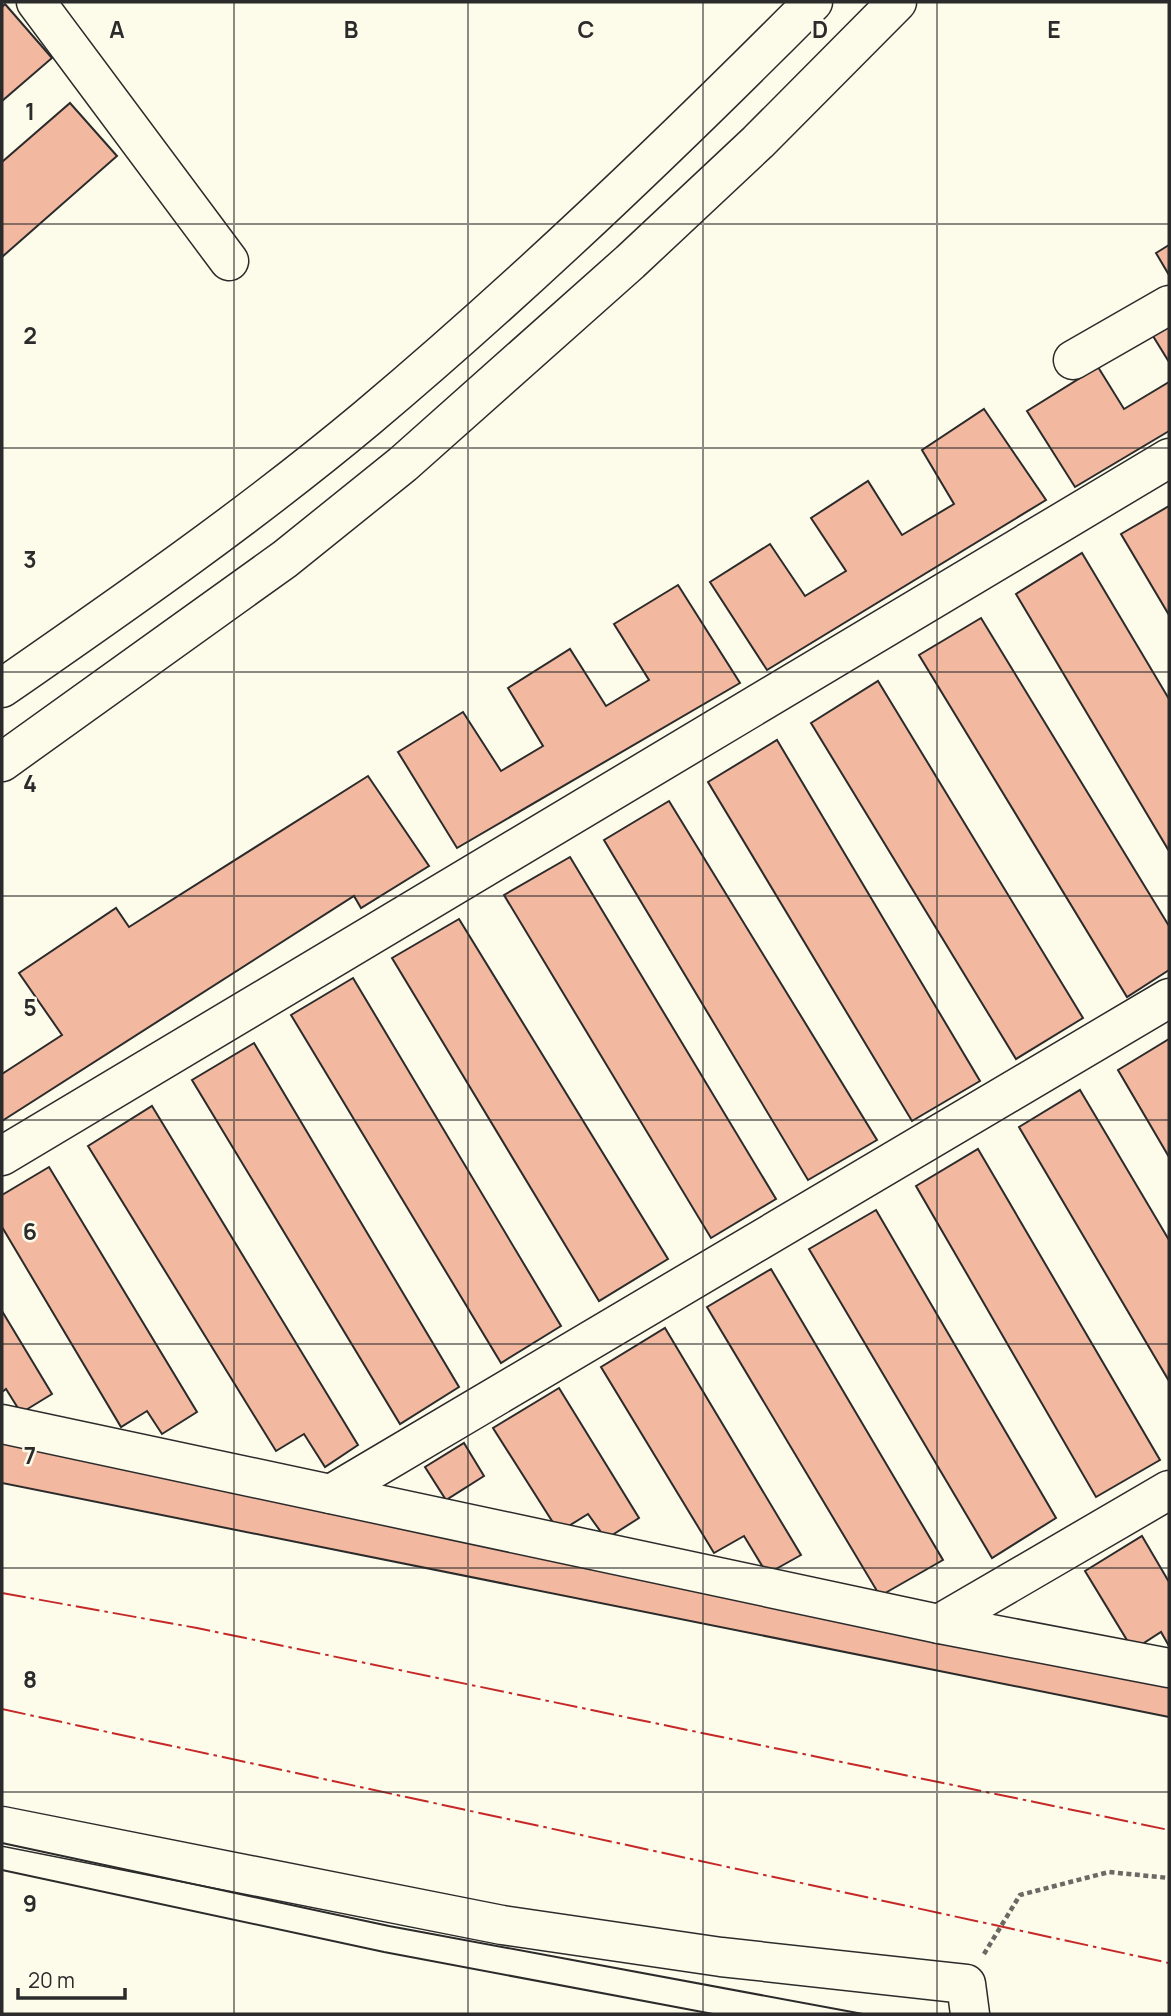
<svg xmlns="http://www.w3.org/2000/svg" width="1171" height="2016" font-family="Manrope,sans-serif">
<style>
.building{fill:#f2b8a0;stroke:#2b2b2b;stroke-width:2}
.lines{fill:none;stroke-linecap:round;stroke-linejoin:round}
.minor-casing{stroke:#2b2b2b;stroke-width:41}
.highway-casing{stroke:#2b2b2b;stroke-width:41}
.path{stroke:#6a6964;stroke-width:4.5;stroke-dasharray:5 3.5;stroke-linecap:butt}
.minor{stroke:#fdfbea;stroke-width:38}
.highway{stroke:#fdfbea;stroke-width:38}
.tram{stroke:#2b2b2b;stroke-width:2}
.power{stroke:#c62828;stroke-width:2;stroke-dasharray:24 5 3.5 5;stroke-linecap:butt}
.grid{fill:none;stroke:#2b2b2b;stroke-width:2;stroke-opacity:0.55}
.grid-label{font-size:23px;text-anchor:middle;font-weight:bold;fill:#2b2b2b;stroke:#fdfbea;stroke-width:5;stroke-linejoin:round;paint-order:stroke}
</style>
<rect width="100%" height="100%" fill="#fdfbea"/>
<g class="building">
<path d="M 5,4 L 52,58 L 2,101 L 2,7 Z"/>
<path d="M 70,103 L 117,156 L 2,257 L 2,162 Z"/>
<path d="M 1169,245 L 1169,275 L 1156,253 Z"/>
<path d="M 1169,326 L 1169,362 L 1153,336 Z"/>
<path d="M 1098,367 L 1124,409 L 1169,382 L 1169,431 L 1075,487 L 1027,411 Z"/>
<path d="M 984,409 L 1046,500 L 767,670 L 710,582 L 770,544 L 805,596 L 846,571 L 811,518 L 868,481 L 902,535 L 954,504 L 922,450 Z"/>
<path d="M 1169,506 L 1169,615 L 1121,534 Z"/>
<path d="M 1082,553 L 1169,699 L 1169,851 L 1016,594 Z"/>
<path d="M 678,585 L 740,683 L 457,848 L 398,752 L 463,712 L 501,771 L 543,746 L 508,688 L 570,649 L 606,706 L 649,680 L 614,624 Z"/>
<path d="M 981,618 L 1169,926 L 1169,970 L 1127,997 L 919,655 Z"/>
<path d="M 878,681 L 1083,1018 L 1016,1059 L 811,723 Z"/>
<path d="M 777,740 L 980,1081 L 912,1121 L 708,782 Z"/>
<path d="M 368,776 L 429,866 L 361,908 L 354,896 L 2,1121 L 2,1074 L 62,1035 L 19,973 L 116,908 L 129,927 Z"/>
<path d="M 669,801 L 877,1140 L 808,1180 L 604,840 Z"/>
<path d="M 570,857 L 776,1199 L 711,1238 L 504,895 Z"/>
<path d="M 459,919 L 668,1259 L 599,1301 L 392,958 Z"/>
<path d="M 353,978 L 561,1326 L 501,1363 L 291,1015 Z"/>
<path d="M 1169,1039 L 1169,1157 L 1118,1070 Z"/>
<path d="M 254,1043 L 459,1387 L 400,1424 L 192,1080 Z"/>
<path d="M 1080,1090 L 1169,1240 L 1169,1381 L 1019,1127 Z"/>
<path d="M 152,1106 L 358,1445 L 325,1467 L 304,1434 L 276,1451 L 88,1146 Z"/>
<path d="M 978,1149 L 1160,1460 L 1096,1497 L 916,1186 Z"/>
<path d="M 49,1167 L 197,1412 L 162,1434 L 147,1411 L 121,1427 L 2,1227 L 2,1195 Z"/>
<path d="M 876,1210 L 1056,1518 L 992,1558 L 809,1249 Z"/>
<path d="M 771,1269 L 943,1560 L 880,1596 L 707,1307 Z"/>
<path d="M 2,1311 L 52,1394 L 21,1413 L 6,1389 L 2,1392 Z"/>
<path d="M 665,1328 L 801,1555 L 767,1574 L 744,1536 L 714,1553 L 601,1367 Z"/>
<path d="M 559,1388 L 639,1518 L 606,1539 L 588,1514 L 559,1532 L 493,1428 Z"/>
<path d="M 2,1440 L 1169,1673 L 1169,1717 L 2,1483 Z"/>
<path d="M 464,1443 L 484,1476 L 446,1500 L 425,1467 Z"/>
<path d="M 1142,1536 L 1169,1582 L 1169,1646 L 1161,1632 L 1133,1650 L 1085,1571 Z"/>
</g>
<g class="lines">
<g class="minor-casing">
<g id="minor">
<path d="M 36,2 L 229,261"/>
<path d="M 1073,360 L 1169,305"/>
<path d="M 2,1156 L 1169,458"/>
<path d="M 2,1424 L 939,1624 L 1169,1668"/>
<path d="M 331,1494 L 1169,998"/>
<path d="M 939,1624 L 1169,1490"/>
<path d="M 2,1826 L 502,1925 L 721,1957 L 966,1984 L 970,2014"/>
</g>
</g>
<g class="highway-casing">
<g id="highway">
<path d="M 2,688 C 126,602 251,515 367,418 C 523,287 670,146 813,2"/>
<path d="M 2,762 L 285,559 L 403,464 L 630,262 L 758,142 L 897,2"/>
</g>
</g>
<path class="path" d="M 984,1954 L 1020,1895 L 1109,1872 L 1169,1878"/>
<use href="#minor" class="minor"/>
<use href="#highway" class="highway"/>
<g class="tram">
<path d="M 2,1843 L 389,1926 L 863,2014"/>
<path d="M 2,1870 L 384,1952 L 713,2014"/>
</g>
<g class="power">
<path d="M 2,1593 L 197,1628 L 1169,1830"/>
<path d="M 2,1709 L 1169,1963"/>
</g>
</g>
<path class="grid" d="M 234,2 L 234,2014M 468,2 L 468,2014M 703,2 L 703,2014M 937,2 L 937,2014M 2,224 L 1169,224M 2,448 L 1169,448M 2,672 L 1169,672M 2,896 L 1169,896M 2,1120 L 1169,1120M 2,1344 L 1169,1344M 2,1568 L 1169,1568M 2,1792 L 1169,1792"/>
<g class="grid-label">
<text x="117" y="38">A</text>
<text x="351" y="38">B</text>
<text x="586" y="38">C</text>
<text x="820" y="38">D</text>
<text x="1054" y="38">E</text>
<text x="30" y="120">1</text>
<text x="30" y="344">2</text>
<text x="30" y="568">3</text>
<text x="30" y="792">4</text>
<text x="30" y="1016">5</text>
<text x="30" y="1240">6</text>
<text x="30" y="1464">7</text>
<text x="30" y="1688">8</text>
<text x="30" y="1912">9</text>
</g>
<rect width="1171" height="2016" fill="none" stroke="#2b2b2b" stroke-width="7"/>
<path d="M18 1988v10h107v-10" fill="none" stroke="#2b2b2b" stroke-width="3.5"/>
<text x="28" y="1988" font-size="21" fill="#2b2b2b" stroke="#fdfbea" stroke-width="5" paint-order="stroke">20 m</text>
</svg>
